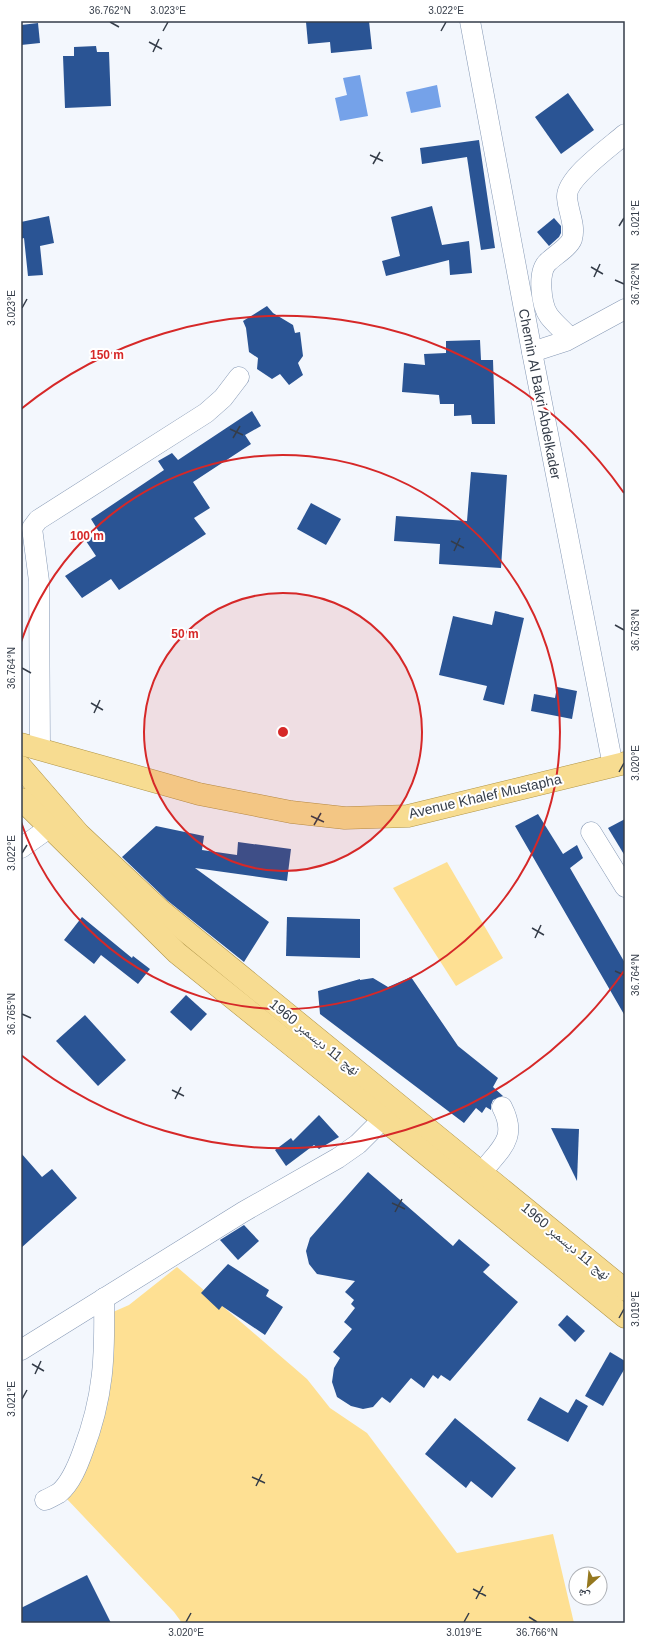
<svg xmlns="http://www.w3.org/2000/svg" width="646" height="1644" font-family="Arial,'Noto Naskh Arabic',sans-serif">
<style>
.green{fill:#fee093}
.water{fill:#75a2e9}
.building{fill:#2a5494}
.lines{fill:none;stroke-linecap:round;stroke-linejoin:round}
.minor-casing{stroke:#8699b5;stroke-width:21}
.major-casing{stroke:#b09548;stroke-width:23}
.minor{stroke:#fff;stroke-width:20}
.major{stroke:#f7dc91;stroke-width:22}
.ticks{fill:none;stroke:#353d49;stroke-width:1.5}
.ring{fill:none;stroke:#d62828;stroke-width:2}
.labels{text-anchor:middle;stroke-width:4;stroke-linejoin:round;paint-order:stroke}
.street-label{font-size:14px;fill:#353d49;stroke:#fff}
.centre{fill:#d62828;stroke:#fff;stroke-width:2}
.ring-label{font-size:12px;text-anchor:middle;font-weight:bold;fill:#d62828;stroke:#fff;stroke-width:4;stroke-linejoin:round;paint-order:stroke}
.neatline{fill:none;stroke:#353d49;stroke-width:1.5}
.ticks-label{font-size:10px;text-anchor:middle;fill:#353d49}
</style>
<rect width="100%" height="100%" fill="#f3f7fd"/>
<g class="green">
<path d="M 447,862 L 503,958 L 456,986 L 393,888 Z"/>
<path d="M 177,1267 L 307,1379 L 330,1408 L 367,1433 L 457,1553 L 553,1534 L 574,1623 L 182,1623 L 174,1612 L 66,1498 L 113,1312 L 129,1305 Z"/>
</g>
<g class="water">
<path d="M 360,75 L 368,116 L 340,121 L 335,98 L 347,95 L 343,78 Z"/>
<path d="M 437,85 L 441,107 L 411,113 L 406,92 Z"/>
</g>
<g class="building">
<path d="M 321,21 L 369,21 L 372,49 L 331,53 L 330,42 L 308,44 L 306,22 Z"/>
<path d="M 38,23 L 40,43 L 21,45 L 21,25 Z"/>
<path d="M 96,46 L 97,52 L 109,52 L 111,106 L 65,108 L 63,56 L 74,56 L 74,47 Z"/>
<path d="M 568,93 L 594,130 L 561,154 L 535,117 Z"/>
<path d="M 479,140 L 495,248 L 481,250 L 467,157 L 422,164 L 420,148 Z"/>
<path d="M 432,206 L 442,245 L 469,241 L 472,273 L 450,275 L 449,260 L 386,276 L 382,261 L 400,256 L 391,217 Z"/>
<path d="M 49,216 L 54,243 L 40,246 L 43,275 L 28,276 L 24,238 L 21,239 L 21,222 Z"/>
<path d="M 554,218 L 561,226 L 561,233 L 559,237 L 549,246 L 537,232 Z"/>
<path d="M 267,306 L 273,313 L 293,325 L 295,333 L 300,332 L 303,356 L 298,363 L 303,375 L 289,385 L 280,374 L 272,379 L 257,369 L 258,358 L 249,352 L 246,328 L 243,321 Z"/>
<path d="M 480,340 L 481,360 L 493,360 L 495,424 L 472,424 L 471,415 L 454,416 L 454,404 L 440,404 L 439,395 L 402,392 L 404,363 L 425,365 L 424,354 L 446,353 L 446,341 Z"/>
<path d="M 252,411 L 261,426 L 245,435 L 251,444 L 193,482 L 210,508 L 194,518 L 206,534 L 119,590 L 111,579 L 82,598 L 65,576 L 96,556 L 86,541 L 99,532 L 91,519 L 164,470 L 158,461 L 172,453 L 178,460 Z"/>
<path d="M 471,472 L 507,475 L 501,568 L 439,564 L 440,544 L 394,541 L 396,516 L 467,521 Z"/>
<path d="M 311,503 L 341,519 L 326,545 L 297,529 Z"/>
<path d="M 495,611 L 524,618 L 504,705 L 483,700 L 487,686 L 439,675 L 453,616 L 492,625 Z"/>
<path d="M 557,687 L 577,691 L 572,719 L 531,711 L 534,694 L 555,698 Z"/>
<path d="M 538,814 L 563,854 L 577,845 L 583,858 L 570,868 L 625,963 L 625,1016 L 515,826 Z"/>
<path d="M 625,819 L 625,856 L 608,828 Z"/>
<path d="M 156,826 L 204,836 L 202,850 L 237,855 L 238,842 L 291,849 L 287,881 L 195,868 L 269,922 L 244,962 L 168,901 L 122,857 Z"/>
<path d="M 82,917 L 132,958 L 133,956 L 150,969 L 138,984 L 101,955 L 94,964 L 64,940 Z"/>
<path d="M 287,917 L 360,919 L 360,958 L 286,956 Z"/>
<path d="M 411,977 L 458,1046 L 498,1078 L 493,1087 L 503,1096 L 493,1100 L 491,1105 L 491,1110 L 486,1107 L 482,1113 L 476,1108 L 464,1123 L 320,1014 L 318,991 L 360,979 L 360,980 L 373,978 L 388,987 Z"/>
<path d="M 186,995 L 207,1014 L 191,1031 L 170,1012 Z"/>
<path d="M 85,1015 L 126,1060 L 98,1086 L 56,1041 Z"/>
<path d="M 319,1115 L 339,1137 L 319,1149 L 314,1145 L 286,1166 L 275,1150 L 291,1138 L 293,1141 Z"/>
<path d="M 551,1128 L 579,1129 L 577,1181 Z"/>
<path d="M 21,1153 L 42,1177 L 52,1169 L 77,1198 L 21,1248 Z"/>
<path d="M 368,1172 L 453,1246 L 459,1239 L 490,1265 L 483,1272 L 518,1302 L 450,1381 L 441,1375 L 438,1379 L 433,1375 L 424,1388 L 411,1378 L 390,1403 L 382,1397 L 373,1407 L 363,1409 L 351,1406 L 337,1397 L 332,1382 L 334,1368 L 340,1358 L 333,1352 L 352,1329 L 344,1322 L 355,1308 L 351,1304 L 354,1300 L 345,1292 L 355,1281 L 317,1274 L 309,1264 L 306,1251 L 310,1238 Z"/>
<path d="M 244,1225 L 259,1241 L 238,1260 L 220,1240 Z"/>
<path d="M 228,1264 L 269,1290 L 266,1296 L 283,1307 L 265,1335 L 222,1306 L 219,1310 L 201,1293 Z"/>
<path d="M 567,1315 L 585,1331 L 575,1342 L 558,1325 Z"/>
<path d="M 610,1352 L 625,1361 L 625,1368 L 603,1406 L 585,1396 Z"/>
<path d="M 540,1397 L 568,1413 L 576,1399 L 588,1406 L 568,1442 L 527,1420 Z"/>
<path d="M 455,1418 L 516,1468 L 492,1498 L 471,1481 L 466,1488 L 425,1454 Z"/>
<path d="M 87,1575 L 111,1623 L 21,1623 L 21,1608 Z"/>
</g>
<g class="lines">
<g class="minor-casing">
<g id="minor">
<path d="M 470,21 L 532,352 L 613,766"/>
<path d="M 570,338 C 564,331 555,324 549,316 C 541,305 537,271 548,262 C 554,256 569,247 572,239 C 576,225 568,212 567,197 C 566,178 610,147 625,134"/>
<path d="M 532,352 L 566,341 L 625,309"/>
<path d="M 40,749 L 39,581 L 32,528 L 38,520 L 206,413 L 223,398 L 239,377"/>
<path d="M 591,832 L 625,887"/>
<path d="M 21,848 L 49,828"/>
<path d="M 482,1172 C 501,1148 518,1138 502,1107"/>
<path d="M 21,1350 L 243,1212 L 338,1158 L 358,1144 L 383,1119"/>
<path d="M 45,1500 C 50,1498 55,1495 59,1493 C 71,1483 78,1465 83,1451 C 104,1396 105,1356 104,1298"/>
</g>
</g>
<g class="major-casing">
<g id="major">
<path d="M 21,744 L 199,794 L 291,812 L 345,818 L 408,816 L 625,763"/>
<path d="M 21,767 L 79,834 L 160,910 L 625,1290"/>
<path d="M 21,799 L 177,953 L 383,1119 L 625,1317"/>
</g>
</g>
<use href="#minor" class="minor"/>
<use href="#major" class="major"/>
</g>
<path class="ticks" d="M 110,22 L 119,27M 163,31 L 168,22M 441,31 L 446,22M 149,42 L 162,49M 153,52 L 159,39M 370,155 L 383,161M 373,164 L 380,152M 619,226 L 624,218M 591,267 L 603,274M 594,277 L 600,264M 615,280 L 624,284M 22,308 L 27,299M 230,429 L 243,435M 233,438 L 240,426M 451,541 L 464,548M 454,551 L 460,538M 615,625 L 624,630M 22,668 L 31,673M 91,703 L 103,710M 94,713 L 100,700M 619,772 L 624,763M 311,816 L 324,822M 314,825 L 321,813M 22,853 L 27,845M 532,928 L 544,935M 535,938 L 541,925M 615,971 L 624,975M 22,1014 L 31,1018M 172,1090 L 184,1096M 175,1099 L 181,1087M 392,1203 L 405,1209M 395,1212 L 402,1199M 619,1318 L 624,1309M 32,1364 L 44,1371M 35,1374 L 41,1361M 22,1399 L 27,1390M 252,1477 L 265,1483M 256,1486 L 262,1474M 473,1589 L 486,1596M 476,1599 L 483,1586M 529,1617 L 537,1622M 186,1622 L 191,1613M 464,1622 L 469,1613"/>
<circle cx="283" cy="732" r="139" fill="#d62828" fill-opacity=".12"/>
<g class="ring">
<circle cx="283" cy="732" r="139"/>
<path d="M21 642A277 277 0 1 1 21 822"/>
<path d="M624 971A416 416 0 0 1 21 1055M21 409A416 416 0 0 1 624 493"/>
</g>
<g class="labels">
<g class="street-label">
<text transform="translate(540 394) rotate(79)" y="5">Chemin Al Bakri Abdelkader</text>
<text transform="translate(485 796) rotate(-13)" y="5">Avenue Khalef Mustapha</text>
<text transform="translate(315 1037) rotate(39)" y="5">نهج 11 ديسمبر 1960</text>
<text transform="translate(566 1241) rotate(40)" y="5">نهج 11 ديسمبر 1960</text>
</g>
</g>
<circle cx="283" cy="732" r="6" class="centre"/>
<g class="ring-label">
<text x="107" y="359">150 m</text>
<text x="87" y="540">100 m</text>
<text x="185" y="638">50 m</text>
</g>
<rect width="646" height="1644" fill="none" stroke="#ffffff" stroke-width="44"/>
<g transform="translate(588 1586) rotate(207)"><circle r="19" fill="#ffffff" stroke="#aeb1b6"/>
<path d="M0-3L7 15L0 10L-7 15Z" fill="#95781f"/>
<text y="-6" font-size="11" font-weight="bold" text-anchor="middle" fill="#353d49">ش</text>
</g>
<rect x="22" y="22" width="602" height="1600" class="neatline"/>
<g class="ticks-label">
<text x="110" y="14">36.762°N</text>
<text x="168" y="14">3.023°E</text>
<text x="446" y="14">3.022°E</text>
<text transform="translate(635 218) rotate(-90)" y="4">3.021°E</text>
<text transform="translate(635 284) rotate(-90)" y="4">36.762°N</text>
<text transform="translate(11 308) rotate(-90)" y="4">3.023°E</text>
<text transform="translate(635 630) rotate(-90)" y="4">36.763°N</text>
<text transform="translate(11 668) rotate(-90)" y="4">36.764°N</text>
<text transform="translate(635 763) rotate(-90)" y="4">3.020°E</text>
<text transform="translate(11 853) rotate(-90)" y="4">3.022°E</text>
<text transform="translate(635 975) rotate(-90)" y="4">36.764°N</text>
<text transform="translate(11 1014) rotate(-90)" y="4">36.765°N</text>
<text transform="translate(635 1309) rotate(-90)" y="4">3.019°E</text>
<text transform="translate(11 1399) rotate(-90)" y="4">3.021°E</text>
<text x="186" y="1636">3.020°E</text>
<text x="464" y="1636">3.019°E</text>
<text x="537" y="1636">36.766°N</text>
</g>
</svg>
